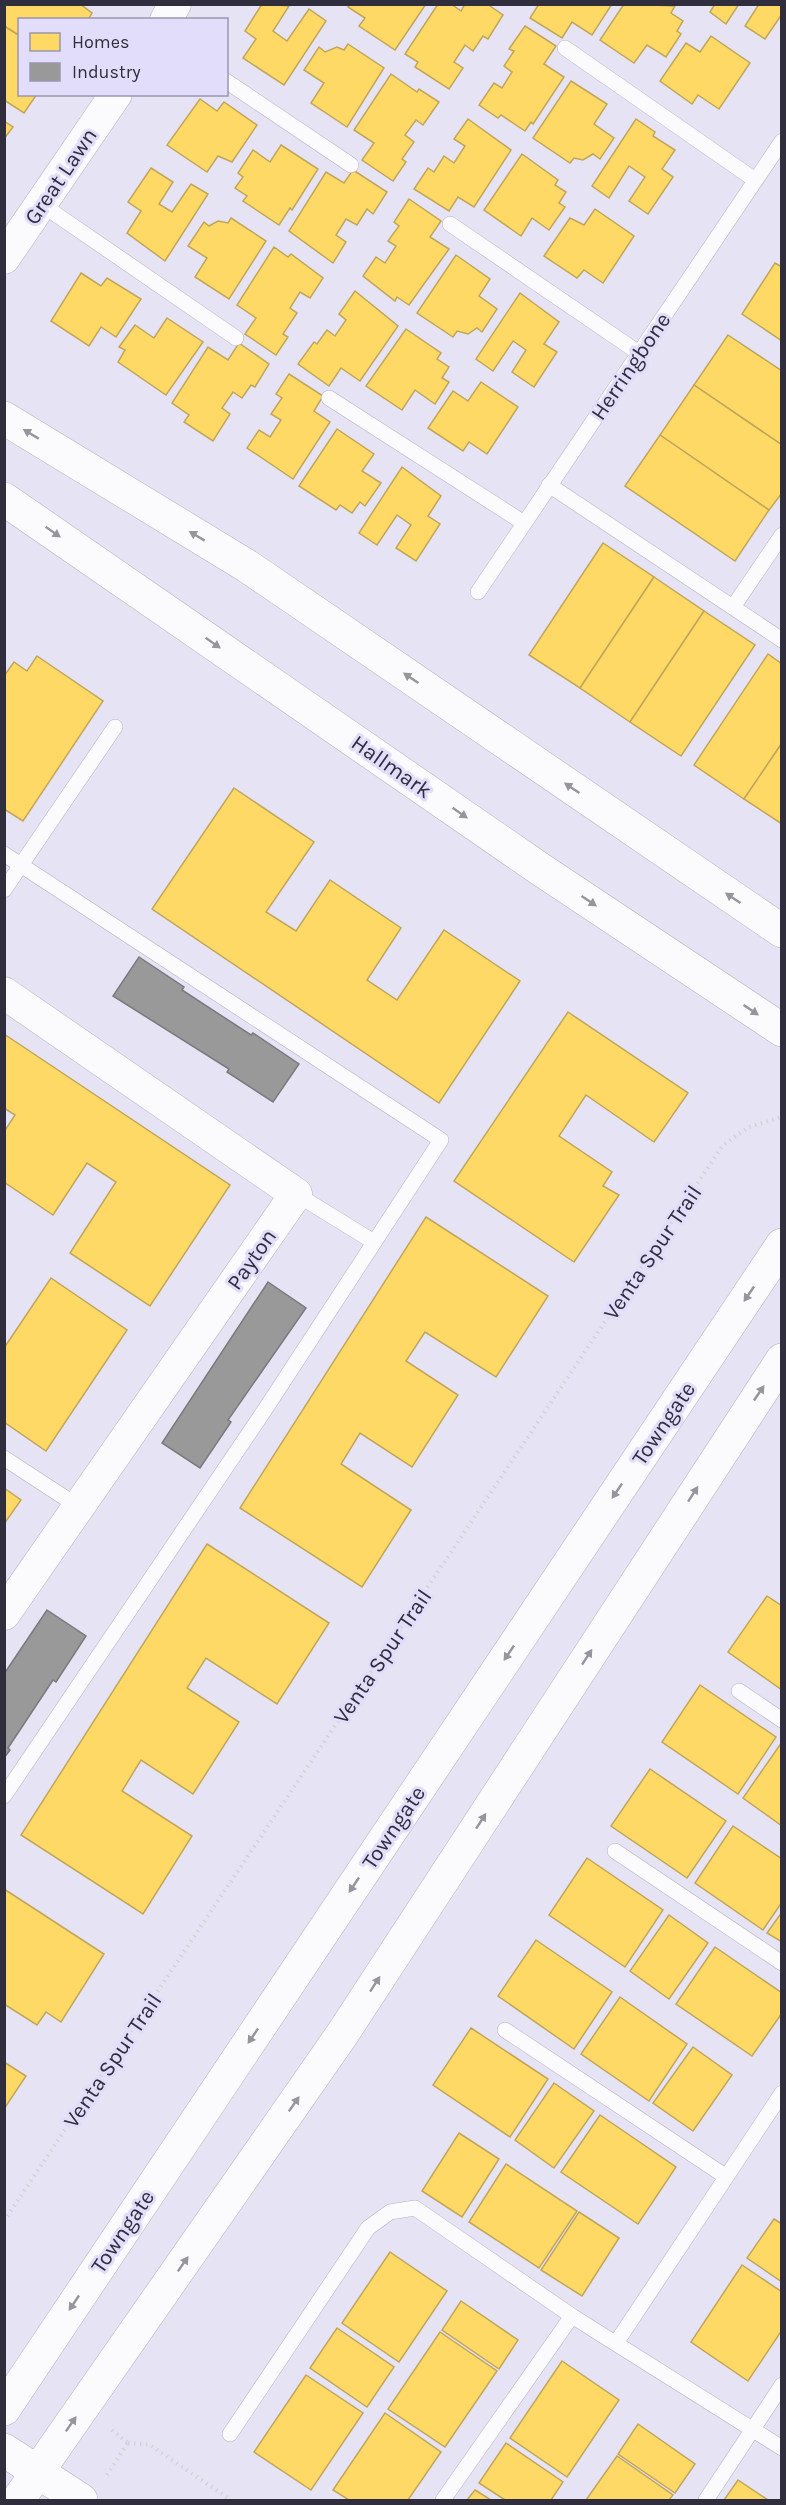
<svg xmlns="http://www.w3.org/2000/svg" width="786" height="2505" font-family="Karla,sans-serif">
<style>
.homes{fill:#ffd966;stroke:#c1a659;stroke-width:1.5}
.industry{fill:#999;stroke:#7a797d;stroke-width:1.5}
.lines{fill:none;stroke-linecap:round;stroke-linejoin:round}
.lane-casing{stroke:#b3b2bf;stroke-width:16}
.street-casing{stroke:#b3b2bf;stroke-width:33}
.secondary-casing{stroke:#b3b2bf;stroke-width:34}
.path{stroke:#d3d3d7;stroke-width:4;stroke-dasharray:1.5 4.5;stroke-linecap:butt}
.lane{stroke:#fbfbfd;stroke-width:15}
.street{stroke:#fbfbfd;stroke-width:32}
.secondary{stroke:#fbfbfd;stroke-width:33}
.oneway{fill:#96949c}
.labels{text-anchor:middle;stroke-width:6;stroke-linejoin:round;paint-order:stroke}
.street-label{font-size:22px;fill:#302e3c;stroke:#e1ddfa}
</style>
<rect width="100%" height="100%" fill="#e6e3f4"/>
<g class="homes">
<path d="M 4,4 L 80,4 L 92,13 L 88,20 L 20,20 L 20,36 L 4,26 Z"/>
<path d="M 262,4 L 289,6 L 273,31 L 287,41 L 309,9 L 326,21 L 284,85 L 243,58 L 256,39 L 245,31 Z"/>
<path d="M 350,4 L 426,4 L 395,50 L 359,26 L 365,18 L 348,7 Z"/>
<path d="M 438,4 L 451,4 L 461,11 L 465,4 L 487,4 L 503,15 L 488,39 L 483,36 L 473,51 L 465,45 L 454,62 L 463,68 L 449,89 L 415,67 L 418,62 L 405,54 Z"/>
<path d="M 539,4 L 612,4 L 592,35 L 572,22 L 562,38 L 530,18 Z"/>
<path d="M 624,4 L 675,6 L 671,13 L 683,21 L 677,31 L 681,34 L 666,57 L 647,45 L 634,63 L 600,40 Z"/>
<path d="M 715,4 L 739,4 L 726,24 L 710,12 Z"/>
<path d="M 759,4 L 782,4 L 782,14 L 765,39 L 745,26 Z"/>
<path d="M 4,26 L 20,36 L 20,94 L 37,94 L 24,113 L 4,100 Z"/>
<path d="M 525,26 L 556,46 L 544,64 L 564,77 L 533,124 L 531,122 L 525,131 L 501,115 L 498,118 L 479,105 L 494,83 L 502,88 L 512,72 L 504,66 L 514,51 L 509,49 Z"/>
<path d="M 711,36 L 750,63 L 719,109 L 698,95 L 692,104 L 660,81 L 686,43 L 700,52 Z"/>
<path d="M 348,44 L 384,68 L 347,127 L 311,103 L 324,83 L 304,70 L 319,47 L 325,52 L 337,47 L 344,50 Z"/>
<path d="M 391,74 L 417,92 L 419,89 L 439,102 L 423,125 L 416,120 L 405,135 L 414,142 L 402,159 L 406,162 L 393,181 L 362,160 L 374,143 L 354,130 Z"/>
<path d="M 571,81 L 607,104 L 594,124 L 614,138 L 600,159 L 593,154 L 583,160 L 574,158 L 570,163 L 533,138 Z"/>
<path d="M 200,99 L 217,111 L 224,102 L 257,125 L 232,162 L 218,156 L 207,172 L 167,145 Z"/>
<path d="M 468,119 L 511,150 L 474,207 L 458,197 L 449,211 L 414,189 L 428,168 L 434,172 L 444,156 L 454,163 L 465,146 L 454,139 Z"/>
<path d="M 636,119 L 655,132 L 653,136 L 675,150 L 662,169 L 673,177 L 648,214 L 629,201 L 645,177 L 629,166 L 609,198 L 592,186 Z"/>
<path d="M 4,121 L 13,127 L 4,139 Z"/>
<path d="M 281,145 L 318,169 L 292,210 L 290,208 L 279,225 L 243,201 L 247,196 L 235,188 L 243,177 L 238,173 L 253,150 L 270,162 Z"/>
<path d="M 522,154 L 558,180 L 555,185 L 566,192 L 559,203 L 565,207 L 549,230 L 532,218 L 521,236 L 484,210 Z"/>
<path d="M 151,168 L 173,182 L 159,204 L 172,212 L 191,184 L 208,194 L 165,261 L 127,233 L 141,211 L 128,202 Z"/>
<path d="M 353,170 L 387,192 L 373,214 L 367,209 L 357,225 L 346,219 L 336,235 L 346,242 L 333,263 L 289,231 L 326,172 L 344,183 Z"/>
<path d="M 409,199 L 441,221 L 430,237 L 449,249 L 409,305 L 397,297 L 395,301 L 363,276 L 376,257 L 385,263 L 396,246 L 388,241 L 399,226 L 394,222 Z"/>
<path d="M 595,209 L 634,236 L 603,283 L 584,270 L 577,278 L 544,256 L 570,218 L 584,225 Z"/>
<path d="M 231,218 L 266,241 L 229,299 L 195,277 L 207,258 L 188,246 L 204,222 L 209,226 L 218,221 L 228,223 Z"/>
<path d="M 274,247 L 288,257 L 291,254 L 323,278 L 310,298 L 300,292 L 290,308 L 297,313 L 283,334 L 288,337 L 276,355 L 245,334 L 256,318 L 237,305 Z"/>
<path d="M 456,255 L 490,279 L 479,296 L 497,309 L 482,332 L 477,328 L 468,334 L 457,331 L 453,337 L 417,313 Z"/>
<path d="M 775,263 L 782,267 L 782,341 L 742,314 Z"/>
<path d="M 81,273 L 101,286 L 107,278 L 141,299 L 116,337 L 101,327 L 89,346 L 51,321 Z"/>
<path d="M 355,291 L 398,326 L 360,381 L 341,368 L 329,386 L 298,364 L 314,342 L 317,344 L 327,330 L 335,336 L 346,320 L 339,314 Z"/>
<path d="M 520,293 L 559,322 L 544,344 L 557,352 L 534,387 L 512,372 L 526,350 L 513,341 L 493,371 L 476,359 Z"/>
<path d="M 167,318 L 203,342 L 166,395 L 118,362 L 125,350 L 119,347 L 135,325 L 154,338 Z"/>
<path d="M 406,329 L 441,353 L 437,359 L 449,367 L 442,378 L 449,382 L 435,404 L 415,390 L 402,410 L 366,386 Z"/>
<path d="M 728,335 L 782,371 L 782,445 L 694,385 Z"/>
<path d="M 239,343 L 269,364 L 255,387 L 251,385 L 242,398 L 233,392 L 222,408 L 230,414 L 213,441 L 184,422 L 189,415 L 172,403 L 208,347 L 228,360 Z"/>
<path d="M 289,374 L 323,396 L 314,411 L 330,422 L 293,479 L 247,448 L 259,430 L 270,437 L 281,420 L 271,414 L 282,398 L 276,394 Z"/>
<path d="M 481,382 L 518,407 L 487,454 L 469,442 L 463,451 L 428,428 L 453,391 L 468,401 Z"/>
<path d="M 694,385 L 782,445 L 782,493 L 769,510 L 660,435 Z"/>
<path d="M 337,429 L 374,454 L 362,471 L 381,483 L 365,506 L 360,502 L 352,513 L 340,505 L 336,510 L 299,486 Z"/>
<path d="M 660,435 L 769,510 L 735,561 L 625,486 Z"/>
<path d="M 402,467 L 441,496 L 428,516 L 440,524 L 416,561 L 396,548 L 411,525 L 397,515 L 377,545 L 359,533 Z"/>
<path d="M 603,543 L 654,577 L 580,688 L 529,655 Z"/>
<path d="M 654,577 L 704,611 L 630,722 L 580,688 Z"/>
<path d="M 704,611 L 755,645 L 681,756 L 630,722 Z"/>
<path d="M 768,654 L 782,664 L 782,743 L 744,799 L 694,765 Z"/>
<path d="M 37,656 L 103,701 L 23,821 L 4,809 L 4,676 L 14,662 L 27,671 Z"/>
<path d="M 782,743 L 782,824 L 744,799 Z"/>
<path d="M 234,788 L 314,842 L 266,912 L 296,931 L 330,880 L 401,928 L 367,980 L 397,1000 L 444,930 L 520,981 L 439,1103 L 152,909 Z"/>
<path d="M 568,1012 L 688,1093 L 654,1142 L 586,1095 L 559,1136 L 612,1172 L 603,1186 L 619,1195 L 574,1262 L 454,1181 Z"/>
<path d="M 4,1034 L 230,1185 L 150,1306 L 70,1253 L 116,1182 L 87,1163 L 53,1215 L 4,1182 L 4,1132 L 15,1115 L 4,1108 Z"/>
<path d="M 426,1217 L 548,1296 L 496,1377 L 425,1332 L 406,1361 L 458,1395 L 412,1467 L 360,1433 L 341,1464 L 411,1510 L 362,1587 L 240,1508 Z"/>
<path d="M 51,1278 L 127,1330 L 46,1451 L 4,1422 L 4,1348 Z"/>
<path d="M 4,1488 L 21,1500 L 4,1524 Z"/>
<path d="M 207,1544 L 329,1623 L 277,1704 L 206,1658 L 187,1688 L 239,1722 L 193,1794 L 141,1760 L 122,1791 L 192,1836 L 143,1914 L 21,1835 Z"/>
<path d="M 767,1596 L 782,1606 L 782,1690 L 728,1652 Z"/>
<path d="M 700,1685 L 776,1737 L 738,1794 L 662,1742 Z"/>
<path d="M 782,1742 L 782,1826 L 743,1798 Z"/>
<path d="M 650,1769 L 726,1821 L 687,1878 L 611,1826 Z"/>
<path d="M 733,1826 L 782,1859 L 782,1902 L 763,1930 L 695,1883 Z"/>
<path d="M 587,1858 L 663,1910 L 625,1967 L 549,1915 Z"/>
<path d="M 4,1889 L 104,1954 L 61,2022 L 46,2012 L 37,2025 L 4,2004 Z"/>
<path d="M 782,1912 L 782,1942 L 767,1933 Z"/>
<path d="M 669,1915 L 708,1943 L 669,1999 L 630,1971 Z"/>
<path d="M 536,1940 L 612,1992 L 574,2049 L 498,1996 Z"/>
<path d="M 715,1947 L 782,1993 L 782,2013 L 752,2056 L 676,2004 Z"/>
<path d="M 620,1997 L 687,2044 L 649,2101 L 581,2054 Z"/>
<path d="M 471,2028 L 548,2079 L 510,2137 L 433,2085 Z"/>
<path d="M 693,2047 L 732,2075 L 693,2131 L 653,2103 Z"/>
<path d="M 4,2062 L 26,2076 L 4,2109 Z"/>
<path d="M 554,2083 L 594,2111 L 554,2168 L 515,2140 Z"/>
<path d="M 600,2115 L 676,2167 L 638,2224 L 561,2172 Z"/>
<path d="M 459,2133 L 499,2159 L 462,2217 L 422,2191 Z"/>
<path d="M 506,2164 L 577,2211 L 539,2268 L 469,2222 Z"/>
<path d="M 579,2212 L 619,2238 L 582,2296 L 541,2270 Z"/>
<path d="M 774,2219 L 782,2224 L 782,2282 L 747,2258 Z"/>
<path d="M 390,2252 L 447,2291 L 399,2362 L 342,2323 Z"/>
<path d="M 742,2265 L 782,2292 L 782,2330 L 748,2381 L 691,2342 Z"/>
<path d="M 461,2301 L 518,2340 L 499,2369 L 442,2330 Z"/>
<path d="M 337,2328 L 394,2367 L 367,2407 L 310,2368 Z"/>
<path d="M 440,2332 L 497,2371 L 445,2447 L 388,2409 Z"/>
<path d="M 562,2361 L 619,2400 L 567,2477 L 510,2438 Z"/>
<path d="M 306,2375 L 363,2413 L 311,2490 L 254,2452 Z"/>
<path d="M 385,2413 L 441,2452 L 408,2500 L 349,2500 L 333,2490 Z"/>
<path d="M 638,2424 L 695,2464 L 675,2493 L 618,2454 Z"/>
<path d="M 506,2443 L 563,2482 L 551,2500 L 505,2500 L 479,2483 Z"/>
<path d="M 617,2456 L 673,2495 L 669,2500 L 586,2500 Z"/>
<path d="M 738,2480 L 768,2500 L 724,2500 Z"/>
<path d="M 475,2490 L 491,2500 L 467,2500 Z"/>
</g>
<g class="industry">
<path d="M 139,957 L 184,987 L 182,990 L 251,1035 L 253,1033 L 299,1064 L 273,1102 L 227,1072 L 229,1069 L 113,996 Z"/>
<path d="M 268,1282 L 306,1308 L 228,1420 L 231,1422 L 200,1468 L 162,1443 Z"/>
<path d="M 47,1610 L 86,1636 L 56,1682 L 53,1680 L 8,1748 L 10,1750 L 4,1758 L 4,1674 Z"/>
</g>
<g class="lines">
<g class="lane-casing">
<g id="lane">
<path d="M 565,48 L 755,180"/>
<path d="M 226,81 L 351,165"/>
<path d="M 41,204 L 236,338"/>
<path d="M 450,224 L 639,353"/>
<path d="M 329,398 L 524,523"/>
<path d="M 549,485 L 782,640"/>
<path d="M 478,592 L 782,141"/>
<path d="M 733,607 L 782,535"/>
<path d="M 4,854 L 441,1140 L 266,1408 L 4,1796"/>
<path d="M 4,890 L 115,727"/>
<path d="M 296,1194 L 374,1242"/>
<path d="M 4,1458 L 79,1507"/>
<path d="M 739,1691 L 782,1720"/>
<path d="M 615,1851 L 782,1963"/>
<path d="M 505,2030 L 725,2176"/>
<path d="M 616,2343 L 782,2093"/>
<path d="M 230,2434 L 368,2228 L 390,2212 L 415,2208 L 572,2316 L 782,2448"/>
<path d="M 443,2500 L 572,2316"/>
<path d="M 706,2500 L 782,2385"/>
</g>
</g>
<g class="street-casing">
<g id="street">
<path d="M 166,20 L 175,4"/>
<path d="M 4,258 L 116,94"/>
<path d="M 4,993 L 296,1194 L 4,1614"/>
</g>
</g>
<g class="secondary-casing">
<g id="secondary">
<path d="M 4,418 L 247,566 L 782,931"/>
<path d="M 4,499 L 540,869 L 782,1030"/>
<path d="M 4,2409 L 782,1245"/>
<path d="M 4,2450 L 81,2500"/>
<path d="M 18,2500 L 343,2033 L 782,1360"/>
</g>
</g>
<g class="path">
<path d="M 4,2221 L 723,1145 L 749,1127 L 782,1117"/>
<path d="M 112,2430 L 128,2443"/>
<path d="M 128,2443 L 150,2445 L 231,2500"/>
<path d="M 107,2475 L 128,2443"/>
</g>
<use href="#lane" class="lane"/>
<use href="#street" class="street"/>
<use href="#secondary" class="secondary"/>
</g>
<defs><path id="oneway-solid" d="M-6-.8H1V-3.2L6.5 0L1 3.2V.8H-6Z" transform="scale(1.5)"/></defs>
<g class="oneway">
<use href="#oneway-solid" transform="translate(31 434) rotate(-149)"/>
<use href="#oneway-solid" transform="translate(53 532) rotate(35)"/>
<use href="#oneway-solid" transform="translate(197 536) rotate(-149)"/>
<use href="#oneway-solid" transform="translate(213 643) rotate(35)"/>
<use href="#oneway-solid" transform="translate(411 678) rotate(-146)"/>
<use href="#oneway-solid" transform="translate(572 788) rotate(-146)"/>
<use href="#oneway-solid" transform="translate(460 813) rotate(35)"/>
<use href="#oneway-solid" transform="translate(733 898) rotate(-146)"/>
<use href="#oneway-solid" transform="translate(589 901) rotate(34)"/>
<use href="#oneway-solid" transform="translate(751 1010) rotate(34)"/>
<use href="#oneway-solid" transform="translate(749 1294) rotate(124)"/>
<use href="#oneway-solid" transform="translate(759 1393) rotate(-56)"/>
<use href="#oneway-solid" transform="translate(617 1491) rotate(124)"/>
<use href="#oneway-solid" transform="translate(693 1494) rotate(-57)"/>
<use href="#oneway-solid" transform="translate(509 1653) rotate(124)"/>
<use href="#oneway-solid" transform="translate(587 1657) rotate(-57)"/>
<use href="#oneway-solid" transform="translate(481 1821) rotate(-57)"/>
<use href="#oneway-solid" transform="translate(354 1885) rotate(124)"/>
<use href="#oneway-solid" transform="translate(375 1984) rotate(-57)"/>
<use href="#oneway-solid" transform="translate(253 2036) rotate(124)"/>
<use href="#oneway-solid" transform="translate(294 2104) rotate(-55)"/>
<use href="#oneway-solid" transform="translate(183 2264) rotate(-55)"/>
<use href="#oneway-solid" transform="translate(74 2303) rotate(124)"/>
<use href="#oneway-solid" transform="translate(71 2424) rotate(-55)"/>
</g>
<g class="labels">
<g class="street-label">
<text transform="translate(60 176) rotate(-56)" y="8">Great Lawn</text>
<text transform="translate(630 366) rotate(-56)" y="8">Herringbone</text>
<text transform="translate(392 766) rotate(35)" y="8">Hallmark</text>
<text transform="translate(652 1252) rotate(-56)" y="8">Venta Spur Trail</text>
<text transform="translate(251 1259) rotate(-55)" y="8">Payton</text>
<text transform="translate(663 1423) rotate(-56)" y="8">Towngate</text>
<text transform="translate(382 1656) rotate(-56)" y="8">Venta Spur Trail</text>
<text transform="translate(393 1827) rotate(-56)" y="8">Towngate</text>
<text transform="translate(112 2060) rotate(-56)" y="8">Venta Spur Trail</text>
<text transform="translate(122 2231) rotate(-56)" y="8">Towngate</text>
</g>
</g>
<rect width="786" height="2505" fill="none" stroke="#302e3c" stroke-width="12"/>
<rect x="18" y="18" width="210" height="78" fill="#e1ddfa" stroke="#9a97ae" stroke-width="1.5"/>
<rect x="30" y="33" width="30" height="18" fill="#ffd966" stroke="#9a97ae" stroke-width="1.5"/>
<text x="72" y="48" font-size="18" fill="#302e3c">Homes</text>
<rect x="30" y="63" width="30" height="18" fill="#999999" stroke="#9a97ae" stroke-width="1.5"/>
<text x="72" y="78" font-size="18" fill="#302e3c">Industry</text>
</svg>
